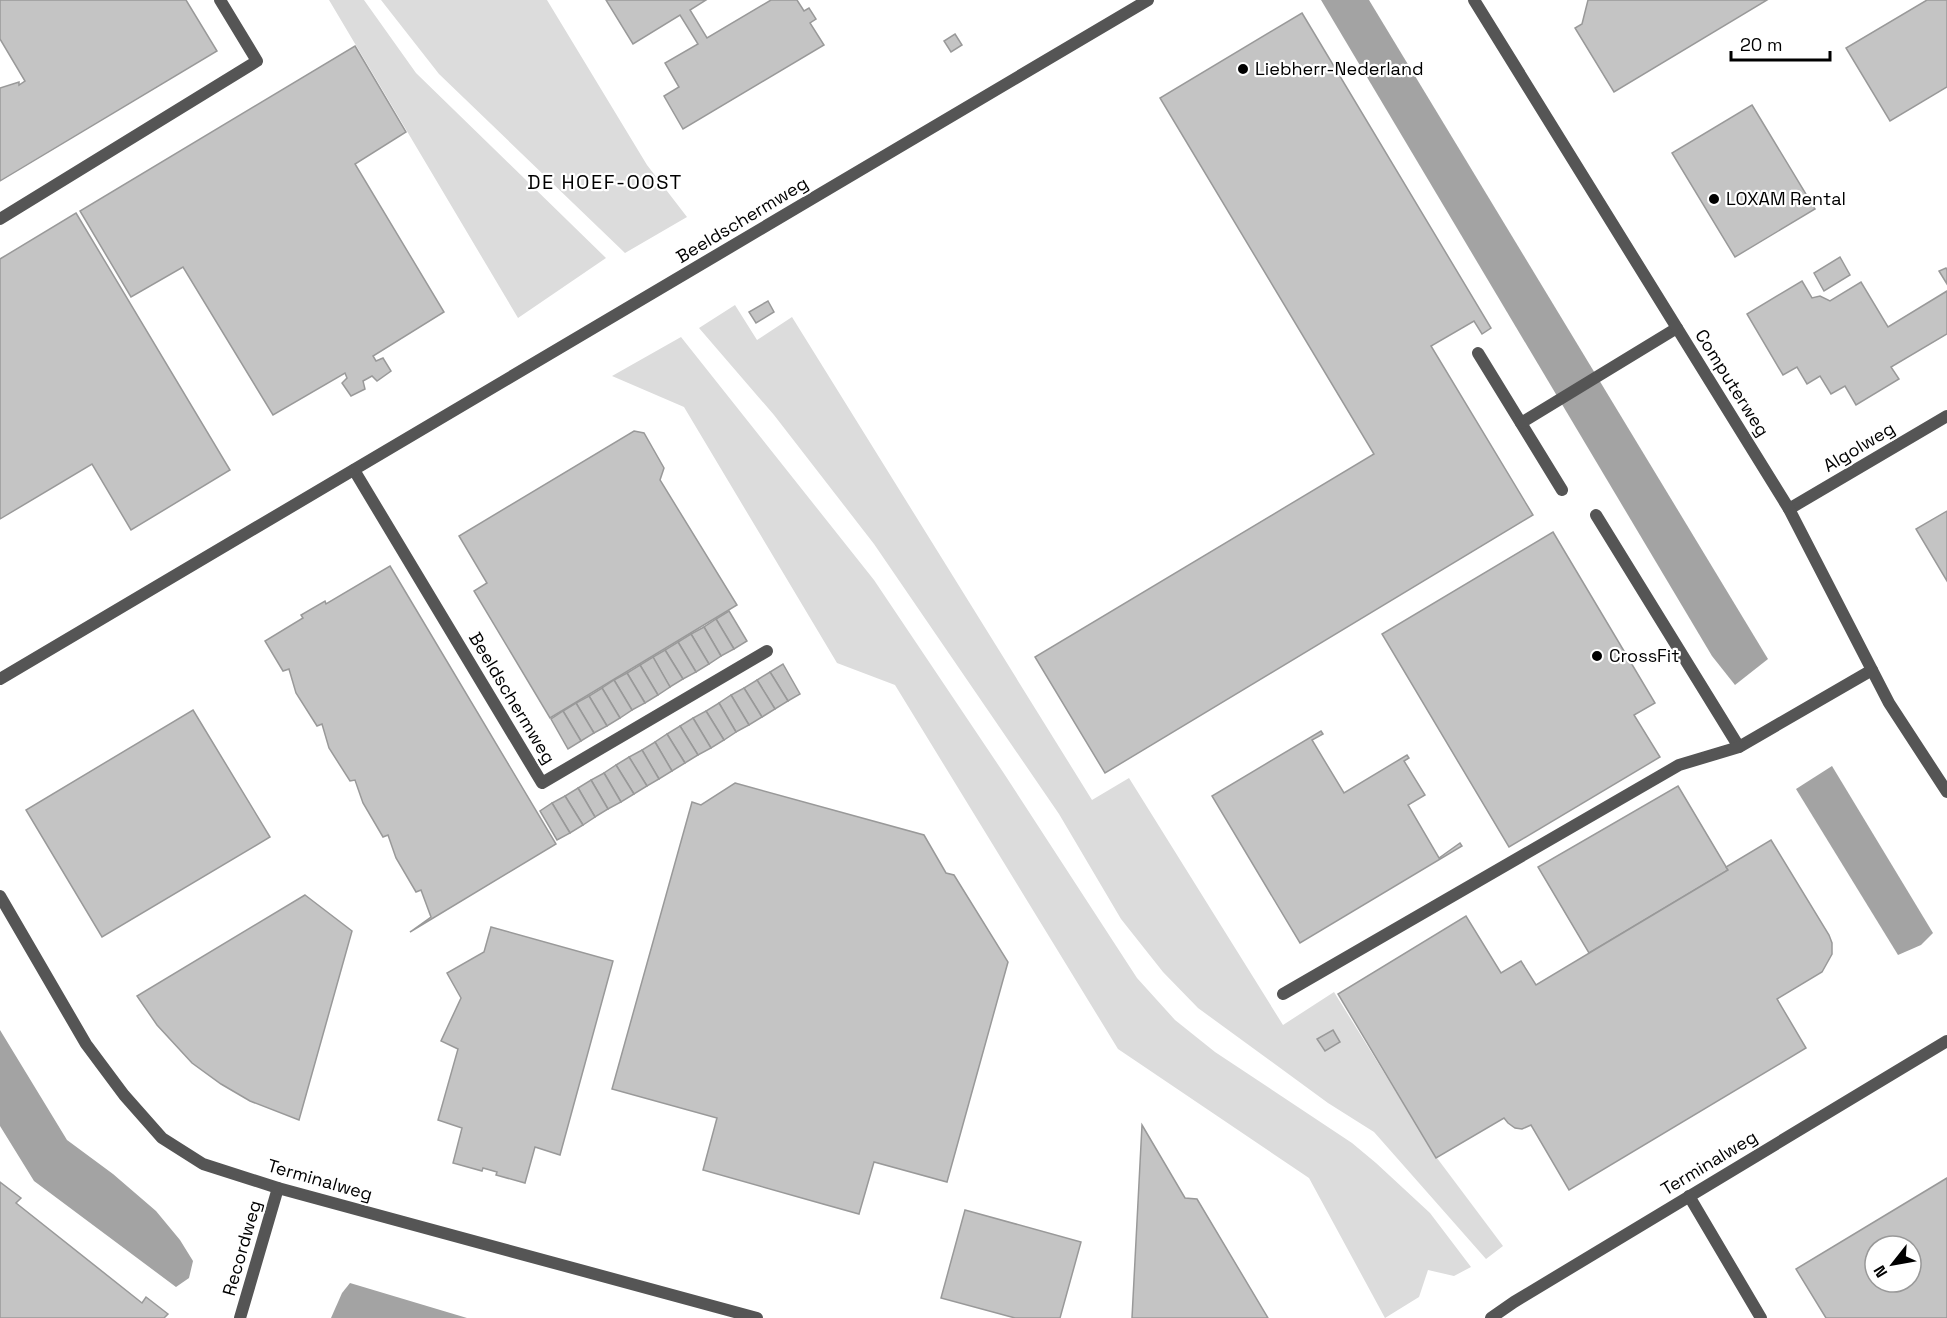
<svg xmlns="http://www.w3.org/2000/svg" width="1947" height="1318" font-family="'Space Grotesk',sans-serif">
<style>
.green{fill:#dcdcdc}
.water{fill:#a3a3a3}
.building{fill:#c4c4c4;stroke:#999;stroke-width:1.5;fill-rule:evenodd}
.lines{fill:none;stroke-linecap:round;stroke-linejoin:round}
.service{stroke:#555;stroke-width:12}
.minor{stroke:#555;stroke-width:12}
.tertiary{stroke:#555;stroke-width:12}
.poi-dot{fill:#000;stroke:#fff;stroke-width:2}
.labels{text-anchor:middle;stroke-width:4.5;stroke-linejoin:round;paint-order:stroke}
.poi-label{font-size:18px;fill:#000;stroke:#fff;text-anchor:start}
.street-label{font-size:18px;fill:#000;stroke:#fff}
.neighbourhood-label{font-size:20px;letter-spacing:1.5px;fill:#000;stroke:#fff}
</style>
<rect width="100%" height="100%" fill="#fff"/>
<g class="green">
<path d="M 329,0 L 364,0 L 416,73 L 606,258 L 518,318 Z"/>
<path d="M 381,0 L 547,0 L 647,165 L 687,217 L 625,253 L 439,74 Z"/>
<path d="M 735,305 L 757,340 L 792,317 L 1092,800 L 1129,778 L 1283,1025 L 1334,992 L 1437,1158 L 1503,1246 L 1486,1259 L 1374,1132 L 1328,1103 L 1198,1008 L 1163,972 L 1121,919 L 1059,814 L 874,544 L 774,415 L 699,328 Z"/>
<path d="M 681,337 L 874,580 L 1003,772 L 1137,978 L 1175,1020 L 1215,1052 L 1352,1143 L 1376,1163 L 1430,1213 L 1471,1267 L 1454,1276 L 1428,1270 L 1419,1297 L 1385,1318 L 1309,1178 L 1118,1049 L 895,685 L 837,663 L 684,407 L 612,376 Z"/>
</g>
<g class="water">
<path d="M 1321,0 L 1369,0 L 1768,659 L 1735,685 L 1712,656 Z"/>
<path d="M 1832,766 L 1933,933 L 1921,945 L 1898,955 L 1796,789 Z"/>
<path d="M 0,1030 L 67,1140 L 113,1174 L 156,1211 L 180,1240 L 193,1261 L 189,1278 L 176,1287 L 34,1181 L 0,1126 Z"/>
<path d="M 350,1283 L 467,1318 L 331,1318 L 342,1293 Z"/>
</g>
<g class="building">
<path d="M 0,0 L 186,0 L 217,51 L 0,181 L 0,88 L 19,82 L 19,85 L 25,81 L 0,39 Z"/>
<path d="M 606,0 L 706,0 L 690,10 L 707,38 L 771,0 L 797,0 L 804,11 L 809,8 L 816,19 L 810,23 L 824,45 L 683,129 L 664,96 L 679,87 L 665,63 L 698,44 L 680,15 L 633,44 Z"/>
<path d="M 1588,0 L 1767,0 L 1614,92 L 1575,28 L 1582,24 Z"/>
<path d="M 1927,0 L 1947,0 L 1947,87 L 1890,121 L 1846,48 Z"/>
<path d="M 1302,13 L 1491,328 L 1482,334 L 1474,321 L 1431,346 L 1533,515 L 1105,773 L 1035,657 L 1374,454 L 1160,98 Z"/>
<path d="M 955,34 L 962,45 L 951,52 L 944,41 Z"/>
<path d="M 355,46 L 406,132 L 355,164 L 444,312 L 373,356 L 376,361 L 383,358 L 391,371 L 377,381 L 372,376 L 363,381 L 365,389 L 351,396 L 342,383 L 347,378 L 345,373 L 273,415 L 183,267 L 131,297 L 80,211 Z"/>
<path d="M 1752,105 L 1815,209 L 1735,257 L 1672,153 Z"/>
<path d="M 76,213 L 230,470 L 131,530 L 92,464 L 0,519 L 0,259 Z"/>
<path d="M 1840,257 L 1850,275 L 1824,291 L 1814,273 Z"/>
<path d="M 1946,268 L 1947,270 L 1947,284 L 1939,271 Z"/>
<path d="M 1802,281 L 1812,298 L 1820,296 L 1830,301 L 1861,282 L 1888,327 L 1947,291 L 1947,334 L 1891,367 L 1899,379 L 1856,405 L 1845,386 L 1831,394 L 1820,376 L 1807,384 L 1797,367 L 1783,375 L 1747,314 Z"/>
<path d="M 768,301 L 774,312 L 756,323 L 749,312 Z"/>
<path d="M 634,431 L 644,433 L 664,468 L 660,480 L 737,605 L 550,718 L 474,591 L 487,583 L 459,536 Z"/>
<path d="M 1947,511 L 1947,581 L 1916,529 Z"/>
<path d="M 1553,532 L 1655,703 L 1634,715 L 1660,757 L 1509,847 L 1382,634 Z"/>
<path d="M 390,566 L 556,844 L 410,932 L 431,917 L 421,890 L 416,892 L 396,858 L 388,835 L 383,837 L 363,803 L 355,780 L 350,781 L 329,748 L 322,724 L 317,726 L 296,693 L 289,669 L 283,671 L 265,641 L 303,618 L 301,615 L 325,601 L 326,604 Z"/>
<path d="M 729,611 L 747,641 L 734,649 L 716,619 Z"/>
<path d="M 716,619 L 734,649 L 721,656 L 704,627 Z"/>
<path d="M 704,627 L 721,656 L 709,664 L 691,634 Z"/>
<path d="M 691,634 L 709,664 L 696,672 L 678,642 Z"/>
<path d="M 678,642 L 696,672 L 683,679 L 665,650 Z"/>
<path d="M 665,650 L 683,679 L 670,687 L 653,657 Z"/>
<path d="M 653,657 L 670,687 L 658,695 L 640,665 Z"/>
<path d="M 783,664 L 800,694 L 788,701 L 770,672 Z"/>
<path d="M 640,665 L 658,695 L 645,703 L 627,673 Z"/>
<path d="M 770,672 L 788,701 L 775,709 L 757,680 Z"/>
<path d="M 627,673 L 645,703 L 632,710 L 614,680 Z"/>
<path d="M 614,680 L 632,710 L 620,718 L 602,688 Z"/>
<path d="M 757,680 L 775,709 L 762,717 L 744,688 Z"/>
<path d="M 602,688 L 620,718 L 607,726 L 589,696 Z"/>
<path d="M 744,688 L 762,717 L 749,725 L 731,695 Z"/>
<path d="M 731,695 L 749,725 L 736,732 L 719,703 Z"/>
<path d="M 589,696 L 607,726 L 594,733 L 576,703 Z"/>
<path d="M 576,703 L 594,733 L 581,741 L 563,711 Z"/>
<path d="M 719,703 L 736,732 L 724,740 L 706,711 Z"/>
<path d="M 193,710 L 270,837 L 102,937 L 26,810 Z"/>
<path d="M 563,711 L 581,741 L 568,749 L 551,719 Z"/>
<path d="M 706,711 L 724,740 L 711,748 L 693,718 Z"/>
<path d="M 693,718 L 711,748 L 698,755 L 680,726 Z"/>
<path d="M 680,726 L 698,755 L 685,763 L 667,734 Z"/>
<path d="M 1321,731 L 1323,734 L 1312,740 L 1344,793 L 1407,755 L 1409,758 L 1404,761 L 1425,795 L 1408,805 L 1439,858 L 1460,843 L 1462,846 L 1300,943 L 1212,796 Z"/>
<path d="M 667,734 L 685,763 L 672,771 L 655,742 Z"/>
<path d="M 655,742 L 672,771 L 659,779 L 642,750 Z"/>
<path d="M 642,750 L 659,779 L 647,786 L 629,757 Z"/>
<path d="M 629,757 L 647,786 L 634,794 L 616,765 Z"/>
<path d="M 616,765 L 634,794 L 621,802 L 604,773 Z"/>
<path d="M 604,773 L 621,802 L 608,809 L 591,780 Z"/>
<path d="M 591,780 L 608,809 L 595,817 L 578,788 Z"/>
<path d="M 735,783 L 924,835 L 946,873 L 954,875 L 1008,962 L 947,1182 L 874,1162 L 859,1214 L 823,1204 L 703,1170 L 717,1118 L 612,1089 L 692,802 L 701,805 Z"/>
<path d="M 1678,786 L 1728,870 L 1589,953 L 1538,867 Z"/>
<path d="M 578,788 L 595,817 L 583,825 L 565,796 Z"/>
<path d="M 565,796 L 583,825 L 570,833 L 552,803 Z"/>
<path d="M 552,803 L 570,833 L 557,840 L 540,811 Z"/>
<path d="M 1771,840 L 1829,935 L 1832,943 L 1832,954 L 1822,972 L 1777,999 L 1806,1048 L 1569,1190 L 1531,1125 L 1522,1129 L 1515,1128 L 1508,1123 L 1504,1118 L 1436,1158 L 1338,994 L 1466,916 L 1501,973 L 1521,961 L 1536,985 L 1728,870 L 1726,867 Z"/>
<path d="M 305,895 L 352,931 L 299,1120 L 250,1101 L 221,1084 L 192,1063 L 157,1025 L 137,996 Z"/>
<path d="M 491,927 L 613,961 L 560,1155 L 535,1147 L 525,1183 L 496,1175 L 497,1172 L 483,1168 L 482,1171 L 453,1163 L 462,1128 L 438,1120 L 458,1049 L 441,1041 L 461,998 L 447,973 L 484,952 Z"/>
<path d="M 1333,1030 L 1340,1042 L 1325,1051 L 1317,1039 Z"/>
<path d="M 1142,1125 L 1185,1198 L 1197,1199 L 1268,1318 L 1132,1318 Z"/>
<path d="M 1947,1178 L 1947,1318 L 1826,1318 L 1796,1269 ZM 1875,1246 L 1911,1246 L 1911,1282 L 1875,1282 Z"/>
<path d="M 0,1182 L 21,1198 L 16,1203 L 142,1303 L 146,1297 L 168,1314 L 164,1318 L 0,1318 Z"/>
<path d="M 965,1210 L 1081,1242 L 1060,1318 L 1015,1318 L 941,1298 Z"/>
</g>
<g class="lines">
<g class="service">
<path d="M 0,219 L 257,61 L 220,0"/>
<path d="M 1478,353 L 1562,490"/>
<path d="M 1521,423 L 1677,328"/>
<path d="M 354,470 L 542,783 L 767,651"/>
<path d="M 1596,515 L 1739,747 L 1872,670"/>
<path d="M 1283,994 L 1679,765 L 1739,747"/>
<path d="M 1689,1196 L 1761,1318"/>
</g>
<g class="minor">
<path d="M 1789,509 L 1947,416"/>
<path d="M 0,679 L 1148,0"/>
<path d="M 240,1318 L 278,1188"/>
</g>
<g class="tertiary">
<path d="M 1474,0 L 1789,509 L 1889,703 L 1947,792"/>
<path d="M 0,896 L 86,1044 L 124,1095 L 162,1138 L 203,1164 L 278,1188 L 757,1318"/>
<path d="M 1491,1318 L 1514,1302 L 1947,1041"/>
</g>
</g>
<g class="poi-dot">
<circle cx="1243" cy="69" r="6"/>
<circle cx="1714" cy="199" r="6"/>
<circle cx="1597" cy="656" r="6"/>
</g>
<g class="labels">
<g class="poi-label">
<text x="1255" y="75">Liebherr-Nederland</text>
<text x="1726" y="205">LOXAM Rental</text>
<text x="1609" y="662">CrossFit</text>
</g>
<g class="street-label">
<text transform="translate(742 220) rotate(-31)" y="6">Beeldschermweg</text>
<text transform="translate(1732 383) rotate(58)" y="6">Computerweg</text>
<text transform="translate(1859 447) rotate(-31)" y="6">Algolweg</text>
<text transform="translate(512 698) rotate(59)" y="6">Beeldschermweg</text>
<text transform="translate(1709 1163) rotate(-31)" y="6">Terminalweg</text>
<text transform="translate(320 1180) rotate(16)" y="6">Terminalweg</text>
<text transform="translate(242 1248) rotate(-74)" y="6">Recordweg</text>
</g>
<g class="neighbourhood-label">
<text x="605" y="189">DE HOEF-OOST</text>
</g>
</g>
<g transform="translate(1893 1264) rotate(239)"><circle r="28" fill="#ffffff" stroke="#999999" stroke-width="1.5"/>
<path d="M0-4.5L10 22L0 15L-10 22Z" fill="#000000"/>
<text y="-9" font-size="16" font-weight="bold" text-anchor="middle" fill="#000000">N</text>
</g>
<path d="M1731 51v9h99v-9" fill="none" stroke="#000000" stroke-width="3"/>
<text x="1740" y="51" font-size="18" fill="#000000" stroke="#ffffff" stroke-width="4.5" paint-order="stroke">20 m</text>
</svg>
